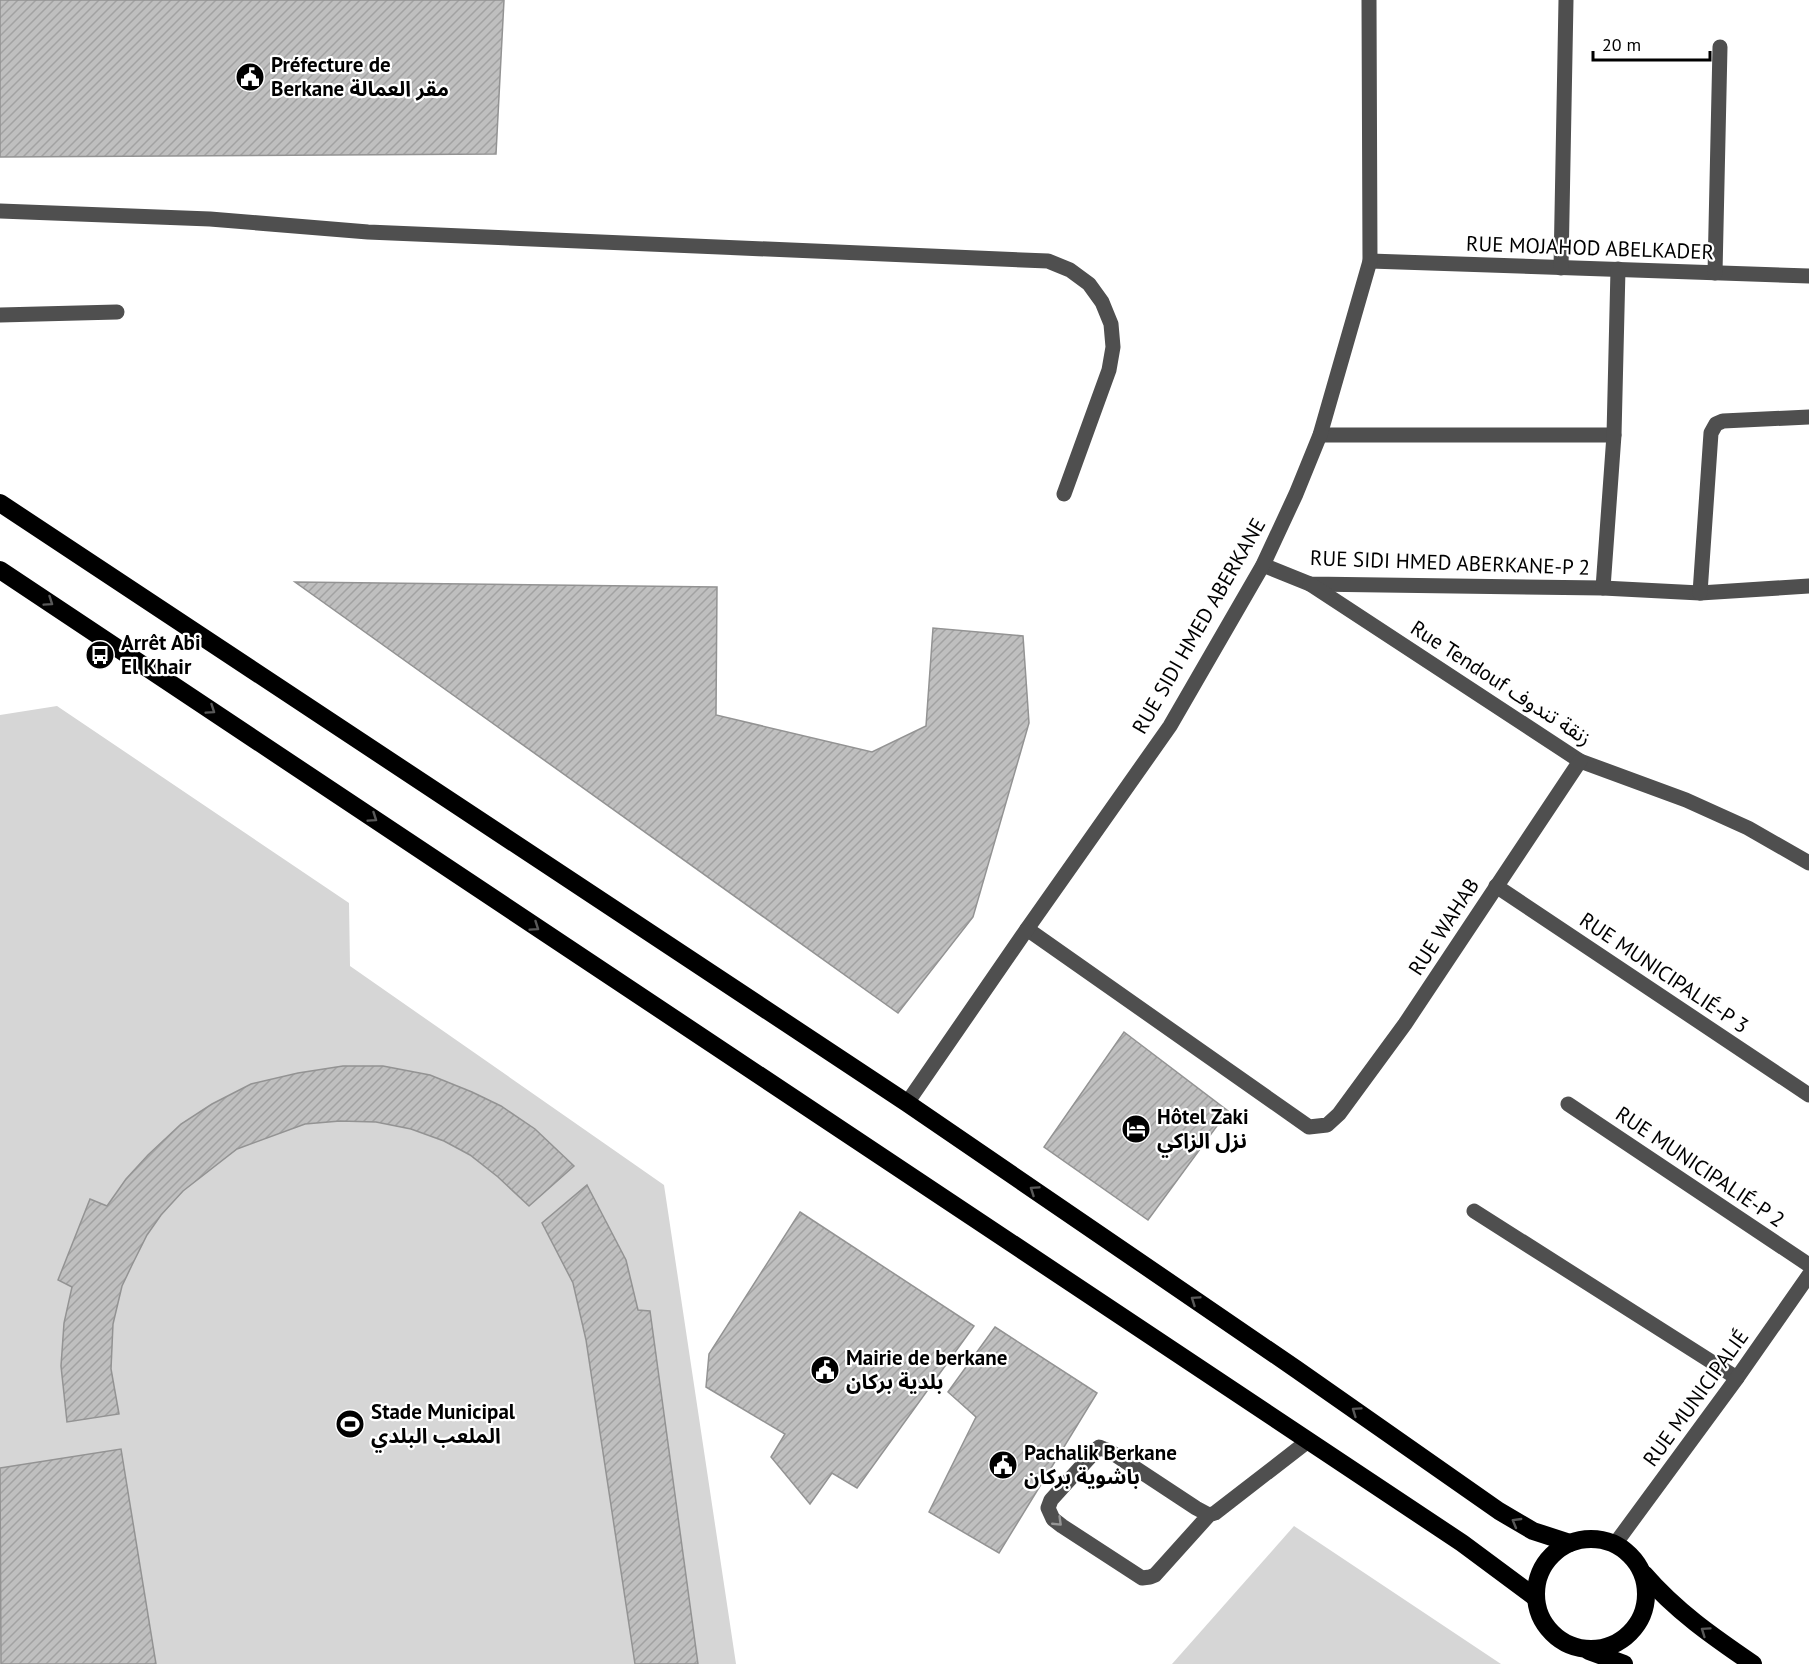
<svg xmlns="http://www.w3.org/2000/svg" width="1809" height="1664" font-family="'PT Sans','Noto Sans Arabic',sans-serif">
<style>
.pitch{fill:#d6d6d6}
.building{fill:url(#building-hatch);stroke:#939393;stroke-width:1.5}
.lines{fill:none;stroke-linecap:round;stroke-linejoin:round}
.minor{stroke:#4f4f4f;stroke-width:15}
.highway{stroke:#000;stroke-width:18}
.oneway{stroke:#595959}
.oneway2{stroke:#959595}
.labels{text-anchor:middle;stroke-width:4.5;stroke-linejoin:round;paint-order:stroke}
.poi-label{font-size:21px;font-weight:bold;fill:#000;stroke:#fff;text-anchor:start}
.street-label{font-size:21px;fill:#000;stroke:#fff}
</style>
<defs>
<pattern id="building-hatch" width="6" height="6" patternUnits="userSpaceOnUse" patternTransform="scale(1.5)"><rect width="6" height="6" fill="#bfbfbf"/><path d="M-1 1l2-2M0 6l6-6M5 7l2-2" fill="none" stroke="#a2a2a2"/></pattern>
</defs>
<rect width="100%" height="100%" fill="#fff"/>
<g class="pitch">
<path d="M 57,706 L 349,903 L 350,966 L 664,1185 L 736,1664 L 0,1664 L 0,715 Z"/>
<path d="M 1294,1526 L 1501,1664 L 1172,1664 Z"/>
</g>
<g class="building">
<path d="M 0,0 L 504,0 L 496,154 L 0,157 Z"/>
<path d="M 295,582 L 717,587 L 716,715 L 872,752 L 926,726 L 933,628 L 1023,636 L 1029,723 L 973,917 L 898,1013 Z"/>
<path d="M 1124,1032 L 1228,1111 L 1148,1220 L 1044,1147 Z"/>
<path d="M 343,1066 L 383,1066 L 430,1075 L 472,1092 L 501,1106 L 535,1129 L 574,1166 L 529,1206 L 498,1177 L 470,1155 L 444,1141 L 411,1129 L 376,1122 L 340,1121 L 305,1124 L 237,1149 L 183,1191 L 161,1215 L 147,1235 L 133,1263 L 122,1286 L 113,1324 L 111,1369 L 119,1414 L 67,1422 L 61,1366 L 64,1323 L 72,1287 L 58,1280 L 90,1199 L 107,1206 L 126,1179 L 148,1155 L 181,1124 L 212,1104 L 251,1084 L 298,1073 Z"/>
<path d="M 587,1185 L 626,1260 L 638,1310 L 650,1311 L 698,1664 L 635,1664 L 586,1340 L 573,1283 L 542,1223 Z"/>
<path d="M 800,1212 L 974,1326 L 857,1488 L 832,1473 L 810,1504 L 771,1457 L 785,1434 L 706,1387 L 709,1354 Z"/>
<path d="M 995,1327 L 1097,1393 L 999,1553 L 929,1512 L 976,1417 L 948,1392 Z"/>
<path d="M 121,1449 L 156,1664 L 1,1664 L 0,1468 Z"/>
</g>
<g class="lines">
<g class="minor">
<path d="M 0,211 L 210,219 L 368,232 L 1048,261 L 1070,270 L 1089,284 L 1102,302 L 1111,324 L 1113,347 L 1109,370 L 1064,494"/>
<path d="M 1370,261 L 1809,276"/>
<path d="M 1561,268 L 1566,0"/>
<path d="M 1715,273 L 1720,47"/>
<path d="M 0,315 L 117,312"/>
<path d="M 1320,435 L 1614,435"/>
<path d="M 1263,565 L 1310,584 L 1603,588 L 1700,593 L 1809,586"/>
<path d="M 1310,584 L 1580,761 L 1686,800 L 1748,828 L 1809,863"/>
<path d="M 1603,588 L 1614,435 L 1618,269"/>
<path d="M 1700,593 L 1711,433 L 1716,424 L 1723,421 L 1809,417"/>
<path d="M 1496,886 L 1809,1095"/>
<path d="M 1027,929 L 1309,1127 L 1327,1125 L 1339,1114 L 1405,1024 L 1580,761"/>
<path d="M 907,1103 L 1027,929 L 1170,726 L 1263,565 L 1296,494 L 1320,435 L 1370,261 L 1369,0"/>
<path d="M 1568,1104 L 1809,1265"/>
<path d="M 1474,1211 L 1737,1378"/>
<path d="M 1209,1515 L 1196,1508 L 1111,1452 L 1099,1447 L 1051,1500 L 1048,1508 L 1053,1519 L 1062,1526 L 1142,1578 L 1150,1577 L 1155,1575 L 1209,1515 L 1215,1513 L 1308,1441"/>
<path d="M 1615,1544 L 1737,1378 L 1809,1275"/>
</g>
<g class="highway">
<path d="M 0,503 L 907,1103 L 1296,1369 L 1499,1511 L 1533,1531 L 1570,1543"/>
<path d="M 0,570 L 1462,1543 L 1536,1598"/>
<circle cx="1591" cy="1594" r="55"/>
<path d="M 1644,1574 C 1676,1611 1712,1636 1753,1664"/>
<path d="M 1589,1651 L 1624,1664"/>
</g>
</g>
<defs><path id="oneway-chevron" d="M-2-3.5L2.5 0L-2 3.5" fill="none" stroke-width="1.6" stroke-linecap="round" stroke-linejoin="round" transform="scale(1.5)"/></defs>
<g class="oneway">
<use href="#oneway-chevron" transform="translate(49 602) rotate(34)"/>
<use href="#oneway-chevron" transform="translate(211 710) rotate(34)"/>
<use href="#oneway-chevron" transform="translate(373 818) rotate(34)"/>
<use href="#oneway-chevron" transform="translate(535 927) rotate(34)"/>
<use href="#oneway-chevron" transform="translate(1034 1190) rotate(-146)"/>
<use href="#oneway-chevron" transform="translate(1195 1300) rotate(-146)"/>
<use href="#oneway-chevron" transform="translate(1356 1411) rotate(-145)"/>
<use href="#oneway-chevron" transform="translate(1516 1522) rotate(-150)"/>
<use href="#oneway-chevron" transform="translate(1705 1631) rotate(-145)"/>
</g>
<use class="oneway2" href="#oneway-chevron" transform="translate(1058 1522) rotate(44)"/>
<defs>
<g id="civic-disc" transform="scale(1.5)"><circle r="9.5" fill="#000" stroke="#fff"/><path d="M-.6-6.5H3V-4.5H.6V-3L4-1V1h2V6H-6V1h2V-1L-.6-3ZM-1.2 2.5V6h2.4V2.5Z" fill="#fff"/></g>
<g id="bus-disc" transform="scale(1.5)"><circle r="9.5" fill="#000" stroke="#fff"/><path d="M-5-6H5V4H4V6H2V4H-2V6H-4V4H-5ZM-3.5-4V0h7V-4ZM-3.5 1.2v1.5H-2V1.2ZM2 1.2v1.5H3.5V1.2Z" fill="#fff"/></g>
<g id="hotel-disc" transform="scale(1.5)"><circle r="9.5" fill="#000" stroke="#fff"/><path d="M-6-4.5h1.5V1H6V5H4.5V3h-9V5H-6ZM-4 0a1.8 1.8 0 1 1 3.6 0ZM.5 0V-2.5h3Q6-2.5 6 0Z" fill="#fff"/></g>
<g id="stadium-disc" transform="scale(1.5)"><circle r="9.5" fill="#000" stroke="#fff"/><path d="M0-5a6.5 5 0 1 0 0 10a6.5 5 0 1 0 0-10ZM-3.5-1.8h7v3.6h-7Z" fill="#fff"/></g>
</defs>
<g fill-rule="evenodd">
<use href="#civic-disc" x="250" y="77"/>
<use href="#bus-disc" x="100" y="655"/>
<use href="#hotel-disc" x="1136" y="1129"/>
<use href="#civic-disc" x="825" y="1370"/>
<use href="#stadium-disc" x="350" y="1424"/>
<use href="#civic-disc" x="1003" y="1465"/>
</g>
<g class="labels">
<g class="poi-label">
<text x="271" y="72">Préfecture de<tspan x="271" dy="24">Berkane مقر العمالة</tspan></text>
<text x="121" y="650">Arrêt Abi<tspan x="121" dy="24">El Khair</tspan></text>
<text x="1157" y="1124">Hôtel Zaki<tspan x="1157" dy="24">نزل الزاكي</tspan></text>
<text x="846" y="1365">Mairie de berkane<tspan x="846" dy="24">بلدية بركان</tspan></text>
<text x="371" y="1419">Stade Municipal<tspan x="371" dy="24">الملعب البلدي</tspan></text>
<text x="1024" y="1460">Pachalik Berkane<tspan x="1024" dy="24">باشوية بركان</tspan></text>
</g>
<g class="street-label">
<text transform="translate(1590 248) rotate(2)" y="7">RUE MOJAHOD ABELKADER</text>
<text transform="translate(1450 563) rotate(2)" y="7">RUE SIDI HMED ABERKANE-P 2</text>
<text transform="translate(1199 626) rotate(-60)" y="7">RUE SIDI HMED ABERKANE</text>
<text transform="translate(1501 683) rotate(33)" y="7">Rue Tendouf زنقة تندوف</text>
<text transform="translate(1444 927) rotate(-57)" y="7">RUE WAHAB</text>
<text transform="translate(1664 973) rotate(34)" y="7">RUE MUNICIPALIÉ-P 3</text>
<text transform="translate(1700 1167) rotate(34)" y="7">RUE MUNICIPALIÉ-P 2</text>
<text transform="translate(1696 1398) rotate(-54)" y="7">RUE MUNICIPALIÉ</text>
</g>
</g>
<path d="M1593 51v9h117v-9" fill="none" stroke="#000000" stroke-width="3"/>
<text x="1602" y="51" font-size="18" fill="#000000" stroke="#ffffff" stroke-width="4.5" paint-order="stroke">20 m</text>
</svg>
